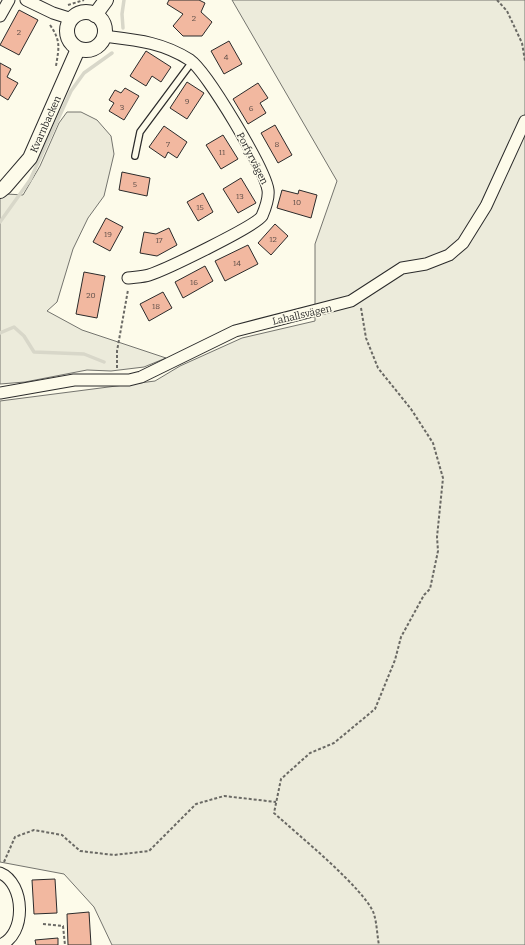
<svg xmlns="http://www.w3.org/2000/svg" width="525" height="945" font-family="Bitter,serif">
<style>
.green{fill:#ecebdb;stroke:#74746e}
.lines{fill:none;stroke-linecap:round;stroke-linejoin:round}
.stream{stroke:#d8d7c9;stroke-width:3.5}
.building{fill:#f2b8a0;stroke:#2b2b2b}
.service-casing{stroke:#2b2b2b;stroke-width:8}
.minor-casing{stroke:#2b2b2b;stroke-width:13}
.tertiary-casing{stroke:#2b2b2b;stroke-width:16}
.path{stroke:#6a6964;stroke-width:2;stroke-dasharray:3 2;stroke-linecap:butt}
.service{stroke:#fdfbea;stroke-width:5.5}
.minor{stroke:#fdfbea;stroke-width:11}
.tertiary{stroke:#fdfbea;stroke-width:14}
.labels{text-anchor:middle;stroke-width:3;stroke-linejoin:round;paint-order:stroke}
.number-label{font-size:8px;fill:#5d4e48}
.street-label{font-size:10px;fill:#2b2b2b;stroke:#fdfbea}
</style>
<rect width="100%" height="100%" fill="#fdfbea"/>
<g class="green">
<path d="M 232,0 L 525,0 L 525,945 L 112,945 L 94,907 L 64,874 L 0,862 L 0,401 L 155,381 L 180,366 L 242,338 L 315,321 L 315,244 L 337,181 Z"/>
<path d="M 67,112 L 81,112 L 97,120 L 111,136 L 114,154 L 104,196 L 88,218 L 73,249 L 57,302 L 47,311 L 82,330 L 166,358 L 144,367 L 111,371 L 87,370 L 25,382 L 0,384 L 0,198 L 7,194 L 23,195 L 40,166 L 59,123 Z"/>
</g>
<g class="lines">
<g class="stream">
<path d="M 123,28 L 122,14 L 124,0"/>
<path d="M 0,222 L 30,180 L 71,91 L 84,73 L 112,53"/>
<path d="M 0,333 L 14,327 L 24,336 L 34,352 L 84,354 L 104,362"/>
</g>
</g>
<g class="building">
<path d="M 169,0 L 199,0 L 205,3 L 201,12 L 212,22 L 202,36 L 183,36 L 173,26 L 183,14 L 167,4 Z"/>
<path d="M 19,10 L 38,20 L 19,55 L 0,45 Z"/>
<path d="M 229,41 L 242,64 L 224,74 L 211,51 Z"/>
<path d="M 146,51 L 171,67 L 161,82 L 152,76 L 146,86 L 130,76 Z"/>
<path d="M 0,63 L 11,69 L 7,77 L 18,83 L 8,100 L 0,95 Z"/>
<path d="M 187,82 L 204,93 L 187,119 L 170,108 Z"/>
<path d="M 258,83 L 268,98 L 260,103 L 266,113 L 248,124 L 233,99 Z"/>
<path d="M 125,88 L 139,96 L 124,120 L 109,111 L 114,103 L 109,100 L 115,90 L 121,93 Z"/>
<path d="M 275,125 L 292,155 L 278,163 L 261,133 Z"/>
<path d="M 164,126 L 187,142 L 177,158 L 168,152 L 165,158 L 149,147 Z"/>
<path d="M 223,135 L 238,159 L 221,169 L 206,145 Z"/>
<path d="M 122,172 L 150,178 L 147,196 L 119,190 Z"/>
<path d="M 241,178 L 256,203 L 238,213 L 223,189 Z"/>
<path d="M 282,190 L 298,194 L 299,190 L 317,195 L 311,218 L 277,208 Z"/>
<path d="M 203,193 L 213,212 L 198,221 L 187,202 Z"/>
<path d="M 106,218 L 123,227 L 110,251 L 93,242 Z"/>
<path d="M 275,224 L 288,236 L 271,255 L 258,243 Z"/>
<path d="M 169,228 L 177,245 L 157,256 L 140,253 L 144,232 L 156,234 Z"/>
<path d="M 248,245 L 258,264 L 225,281 L 215,261 Z"/>
<path d="M 205,266 L 213,281 L 183,298 L 175,282 Z"/>
<path d="M 84,272 L 105,276 L 97,318 L 76,314 Z"/>
<path d="M 163,292 L 172,308 L 149,321 L 140,304 Z"/>
<path d="M 55,879 L 57,913 L 34,914 L 32,880 Z"/>
<path d="M 89,912 L 91,945 L 68,945 L 67,914 Z"/>
<path d="M 58,938 L 58,945 L 36,945 L 35,940 Z"/>
</g>
<g class="lines">
<g class="service-casing">
<path id="service" d="M 135,156 L 140,132 L 192,62"/>
</g>
<g class="minor-casing">
<g id="minor">
<path d="M 26,0 L 53,13 L 72,19"/>
<path d="M 0,16 L 9,0"/>
<path d="M 103,36 C 136,40 162,42 190,60 C 207,72 265,169 268,190 C 269,197 265,209 262,216 C 256,226 165,270 149,275 C 143,277 135,277 128,278"/>
<path d="M 0,393 L 74,380 L 129,380 L 141,377 L 235,331 L 351,301 L 402,268 L 426,264 L 449,255 L 463,243 L 486,206 L 525,121"/>
<path d="M 0,873 C 25,883 27,935 0,945"/>
</g>
</g>
<g class="tertiary-casing">
<g id="tertiary">
<circle cx="86" cy="31" r="19"/>
<path d="M 95,15 L 106,0"/>
<path d="M 0,191 L 5,187 L 30,158 L 78,49"/>
</g>
</g>
<g class="path">
<path d="M 497,0 L 507,11 L 522,43 L 525,61"/>
<path d="M 68,5 L 84,0"/>
<path d="M 50,25 C 61,41 59,47 56,66"/>
<path d="M 361,308 L 366,338 L 378,368 L 411,409 L 433,443 L 443,478 L 437,537 L 438,551 L 430,589 L 424,595 L 401,637 L 395,660 L 375,709 L 334,743 L 310,753 L 281,779 L 274,813 C 296,833 366,890 374,914 C 377,924 377,935 379,945"/>
<path d="M 117,368 L 117,351 L 128,290"/>
<path d="M 4,862 L 15,837 L 34,830 L 62,835 L 80,851 L 114,855 L 149,851 L 196,804 L 224,796 L 276,802"/>
<path d="M 43,924 L 63,926 L 65,945"/>
</g>
<use href="#service" class="service"/>
<use href="#minor" class="minor"/>
<use href="#tertiary" class="tertiary"/>
</g>
<g class="labels">
<g class="number-label">
<text x="194" y="21">2</text>
<text x="19" y="35">2</text>
<text x="226" y="60">4</text>
<text x="187" y="104">9</text>
<text x="122" y="110">3</text>
<text x="251" y="111">6</text>
<text x="168" y="147">7</text>
<text x="277" y="147">8</text>
<text x="222" y="155">11</text>
<text x="135" y="187">5</text>
<text x="240" y="199">13</text>
<text x="297" y="205">10</text>
<text x="200" y="210">15</text>
<text x="108" y="237">19</text>
<text x="273" y="242">12</text>
<text x="159" y="243">17</text>
<text x="237" y="266">14</text>
<text x="194" y="285">16</text>
<text x="91" y="298">20</text>
<text x="156" y="309">18</text>
</g>
<g class="street-label">
<text transform="translate(45 124) rotate(-66)" y="4">Kvarnbacken</text>
<text transform="translate(253 158) rotate(63)" y="4">Porfyrvägen</text>
<text transform="translate(302 314) rotate(-13)" y="4">Lahallsvägen</text>
</g>
</g>
</svg>
